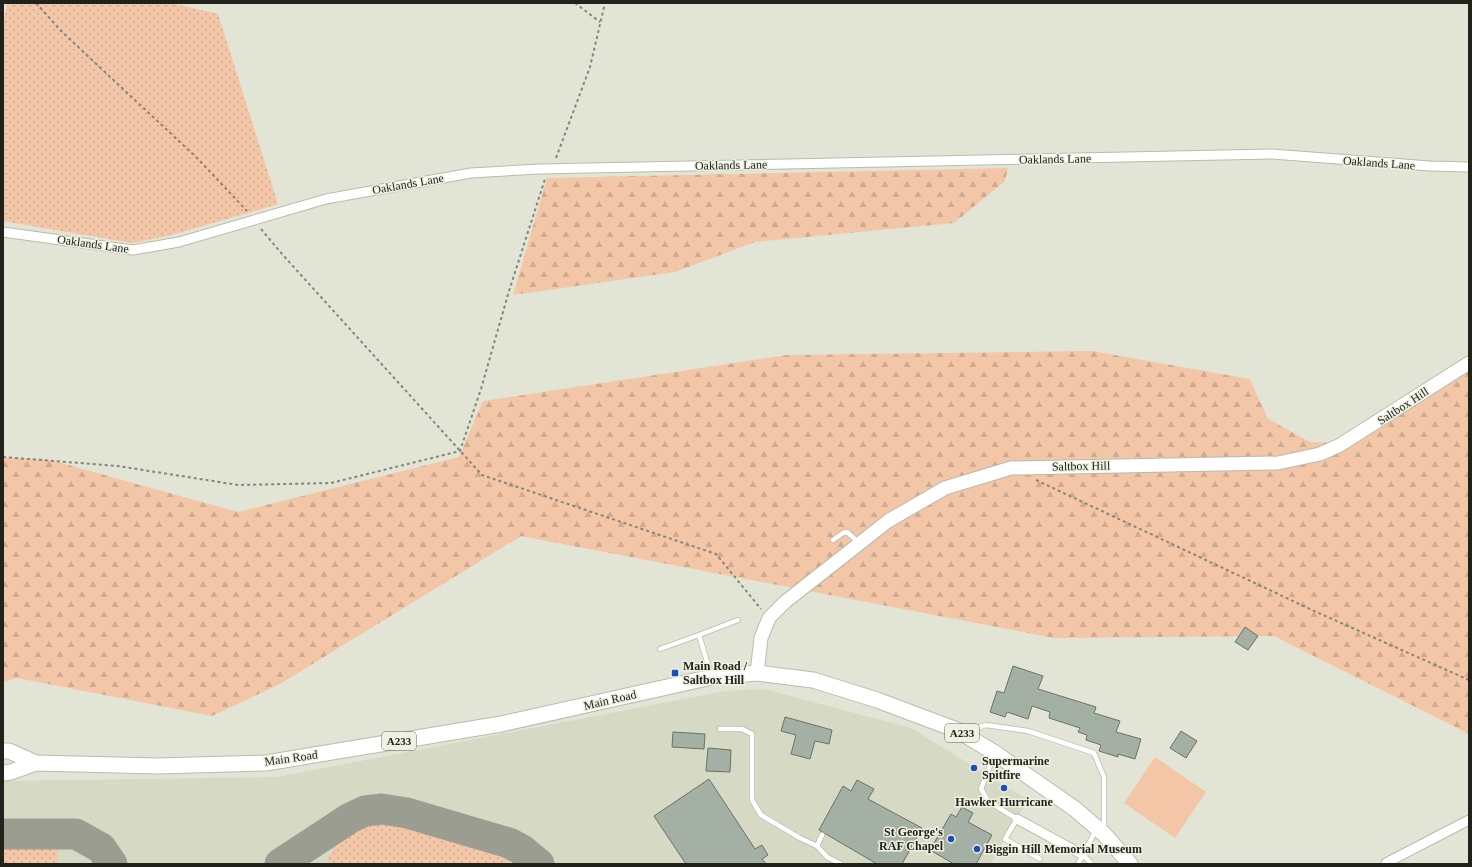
<svg xmlns="http://www.w3.org/2000/svg" width="1472" height="867" font-family="Georgia,serif">
<style>
.built{fill:#d6dac4}
.grass{fill:url(#grass-dots)}
.forest{fill:url(#forest-firs)}
.park{fill:#f3c6a8}
.lines{fill:none;stroke-linecap:round;stroke-linejoin:round}
.taxiway{stroke:#9b9d91;stroke-width:31}
.building{fill:#a5b0a4;stroke:#687368}
.lane-casing{stroke:#b9bbac;stroke-width:6}
.street-casing{stroke:#b9bbac;stroke-width:11}
.secondary-casing{stroke:#b9bbac;stroke-width:15}
.primary-casing{stroke:#b9bbac;stroke-width:17}
.path{stroke:#84867b;stroke-width:2;stroke-dasharray:3 3;stroke-linecap:butt}
.lane{stroke:#fff;stroke-width:4.5}
.street{stroke:#fff;stroke-width:9}
.secondary{stroke:#fff;stroke-width:13}
.primary{stroke:#fff;stroke-width:15}
.poi-dot{fill:#1d4ebb;stroke:#eff2e2;stroke-width:1.5}
.labels{text-anchor:middle;stroke-width:3;stroke-linejoin:round;paint-order:stroke}
.shield{fill:#eff2e2;stroke:#5f6057;stroke-width:1}
.shield-label{font-size:11px;font-weight:bold;fill:#21221c}
.street-label{font-size:12px;fill:#21221c;stroke:#eff2e2}
.poi-label{font-size:12px;font-weight:bold;fill:#21221c;stroke:#eff2e2;text-anchor:start}
</style>
<defs>
<pattern id="grass-dots" width="8" height="8" patternUnits="userSpaceOnUse"><rect width="8" height="8" fill="#f3c6a8"/><path d="M2 2h.1M6 6h.1" fill="none" stroke="#d0aa90" stroke-width="1.8" stroke-linecap="round"/></pattern>
<pattern id="forest-firs" width="22" height="20" patternUnits="userSpaceOnUse"><rect width="22" height="20" fill="#f3c6a8"/><path d="M5 1l3.5 6h-7zM16 11l3.5 6h-7z" fill="#d0aa90"/></pattern>
</defs>
<rect width="100%" height="100%" fill="#e2e5d5"/>
<path class="built" d="M 764,689 L 911,728 L 1028,800 L 990,864 L 3,864 L 3,781 L 277,777 L 725,691 Z"/>
<g class="grass">
<path d="M 7,3 L 172,3 L 218,14 L 278,204 L 168,236 L 132,243 L 3,221 L 3,25 Z"/>
<path d="M 386,822 L 414,828 L 504,857 L 509,864 L 327,864 C 330,845 352,828 371,823 C 375,822 382,823 386,822 Z"/>
<path d="M 3,847 L 58,847 L 57,864 L 3,864 Z"/>
</g>
<g class="forest">
<path d="M 1008,168 L 1005,181 L 954,223 L 755,242 L 675,272 L 513,295 L 547,178 Z"/>
<path d="M 1092,351 L 1250,379 L 1268,419 L 1310,442 L 1347,443 L 1469,364 L 1469,734 L 1274,636 L 1054,638 L 521,536 L 280,684 L 212,716 L 17,678 L 3,682 L 3,457 L 50,460 L 238,512 L 459,457 L 483,401 L 787,355 Z"/>
</g>
<path class="park" d="M 1155,757 L 1206,792 L 1175,838 L 1124,803 Z"/>
<g class="lines">
<g class="taxiway">
<path d="M 3,834 L 76,834 L 101,848 L 112,864"/>
<path d="M 280,864 L 350,818 L 365,811 L 382,809 L 407,813 L 509,843 L 522,850 L 539,864"/>
</g>
</g>
<g class="building">
<path d="M 1245,627 L 1258,636 L 1248,650 L 1235,642 Z"/>
<path d="M 1013,666 L 1043,676 L 1038,689 L 1096,707 L 1094,713 L 1120,721 L 1116,732 L 1141,739 L 1135,759 L 1118,754 L 1118,757 L 1099,751 L 1101,745 L 1086,740 L 1087,735 L 1078,732 L 1080,728 L 1049,718 L 1050,712 L 1032,706 L 1028,719 L 1007,712 L 1005,717 L 990,712 L 997,691 L 1004,693 Z"/>
<path d="M 785,717 L 832,730 L 829,744 L 815,741 L 810,759 L 791,754 L 796,735 L 781,731 Z"/>
<path d="M 1181,731 L 1197,741 L 1186,758 L 1170,748 Z"/>
<path d="M 673,732 L 705,734 L 704,749 L 672,747 Z"/>
<path d="M 708,748 L 731,750 L 730,772 L 706,771 Z"/>
<path d="M 709,779 L 755,849 L 762,845 L 768,855 L 762,859 L 766,864 L 686,864 L 654,816 Z"/>
<path d="M 857,780 L 874,789 L 868,799 L 922,828 L 902,864 L 877,864 L 819,830 L 843,786 L 851,791 Z"/>
<path d="M 962,807 L 973,813 L 968,822 L 992,835 L 976,864 L 954,864 L 930,850 L 951,814 L 956,817 Z"/>
</g>
<g class="lines">
<g class="lane-casing">
<g id="lane">
<path d="M 833,540 L 843,533 L 847,532 L 858,542"/>
<path d="M 699,635 L 738,620"/>
<path d="M 660,649 L 699,635 L 711,675"/>
<path d="M 720,729 L 742,729 L 752,734 L 752,800 L 761,815 L 800,838 L 817,846"/>
<path d="M 967,731 L 986,725 L 1028,731 L 1094,753 L 1104,777 L 1104,830"/>
<path d="M 994,755 L 981,789 L 988,801 L 1017,819 L 1005,839 L 1040,859"/>
<path d="M 822,835 L 817,846 L 827,857 L 841,864"/>
<path d="M 1083,855 L 1092,864"/>
<path d="M 1078,864 L 1096,830"/>
</g>
</g>
<g class="street-casing">
<g id="street">
<path d="M 3,232 L 133,250 L 179,242 L 326,199 L 471,173 L 539,169 L 1272,154 L 1430,166 L 1469,167"/>
<path d="M 1017,819 L 1083,855"/>
<path d="M 1386,864 L 1386,863 L 1469,820"/>
</g>
</g>
<g class="secondary-casing">
<path id="secondary" d="M 757,673 L 761,638 L 769,618 L 785,602 L 888,521 L 945,488 L 1011,468 L 1278,463 L 1320,454 L 1340,445 L 1469,363"/>
</g>
<g class="primary-casing">
<g id="primary">
<path d="M 3,751 L 9,751 L 36,763"/>
<path d="M 3,773 L 11,772 L 36,763 L 157,766 L 266,763 L 501,724 L 712,677 L 757,673 L 813,680 L 877,700 L 957,730 L 995,753 L 1075,809 L 1104,834 L 1130,864"/>
</g>
</g>
<g class="path">
<path d="M 36,3 L 61,31 L 197,158 L 247,211"/>
<path d="M 575,3 L 600,22"/>
<path d="M 556,158 L 590,67 L 605,3"/>
<path d="M 261,229 L 282,254 L 482,475 L 716,554 L 761,609"/>
<path d="M 3,457 L 118,466 L 238,485 L 331,483 L 460,451 L 481,389 L 509,291 L 545,179"/>
<path d="M 1036,480 L 1312,610 L 1469,680"/>
</g>
<use href="#lane" class="lane"/>
<use href="#street" class="street"/>
<use href="#secondary" class="secondary"/>
<use href="#primary" class="primary"/>
</g>
<g class="poi-dot">
<rect x="671" y="669" width="8" height="8" rx="2"/>
<circle cx="974" cy="768" r="4"/>
<circle cx="1004" cy="788" r="4"/>
<circle cx="951" cy="839" r="4"/>
<circle cx="977" cy="849" r="4"/>
</g>
<g class="labels">
<g class="shield">
<rect x="945" y="724" width="34" height="18" rx="3"/>
<rect x="382" y="732" width="34" height="18" rx="3"/>
</g>
<g class="shield-label">
<text x="962" y="737">A233</text>
<text x="399" y="745">A233</text>
</g>
<g class="street-label">
<text transform="translate(1055 159) rotate(-1)" y="4">Oaklands Lane</text>
<text transform="translate(1379 163) rotate(4)" y="4">Oaklands Lane</text>
<text transform="translate(731 165) rotate(-1)" y="4">Oaklands Lane</text>
<text transform="translate(408 184) rotate(-10)" y="4">Oaklands Lane</text>
<text transform="translate(93 244) rotate(8)" y="4">Oaklands Lane</text>
<text transform="translate(1403 406) rotate(-33)" y="4">Saltbox Hill</text>
<text transform="translate(1081 466) rotate(-1)" y="4">Saltbox Hill</text>
<text transform="translate(610 700) rotate(-13)" y="4">Main Road</text>
<text transform="translate(291 758) rotate(-8)" y="4">Main Road</text>
</g>
<g class="poi-label">
<text x="683" y="670">Main Road /<tspan x="683" dy="14">Saltbox Hill</tspan></text>
<text x="982" y="765">Supermarine<tspan x="982" dy="14">Spitfire</tspan></text>
<text x="1004" y="806" text-anchor="middle">Hawker Hurricane</text>
<text x="943" y="836" text-anchor="end">St George's<tspan x="943" dy="14">RAF Chapel</tspan></text>
<text x="985" y="853">Biggin Hill Memorial Museum</text>
</g>
</g>
<rect width="1472" height="867" fill="none" stroke="#21221c" stroke-width="8"/>
</svg>
